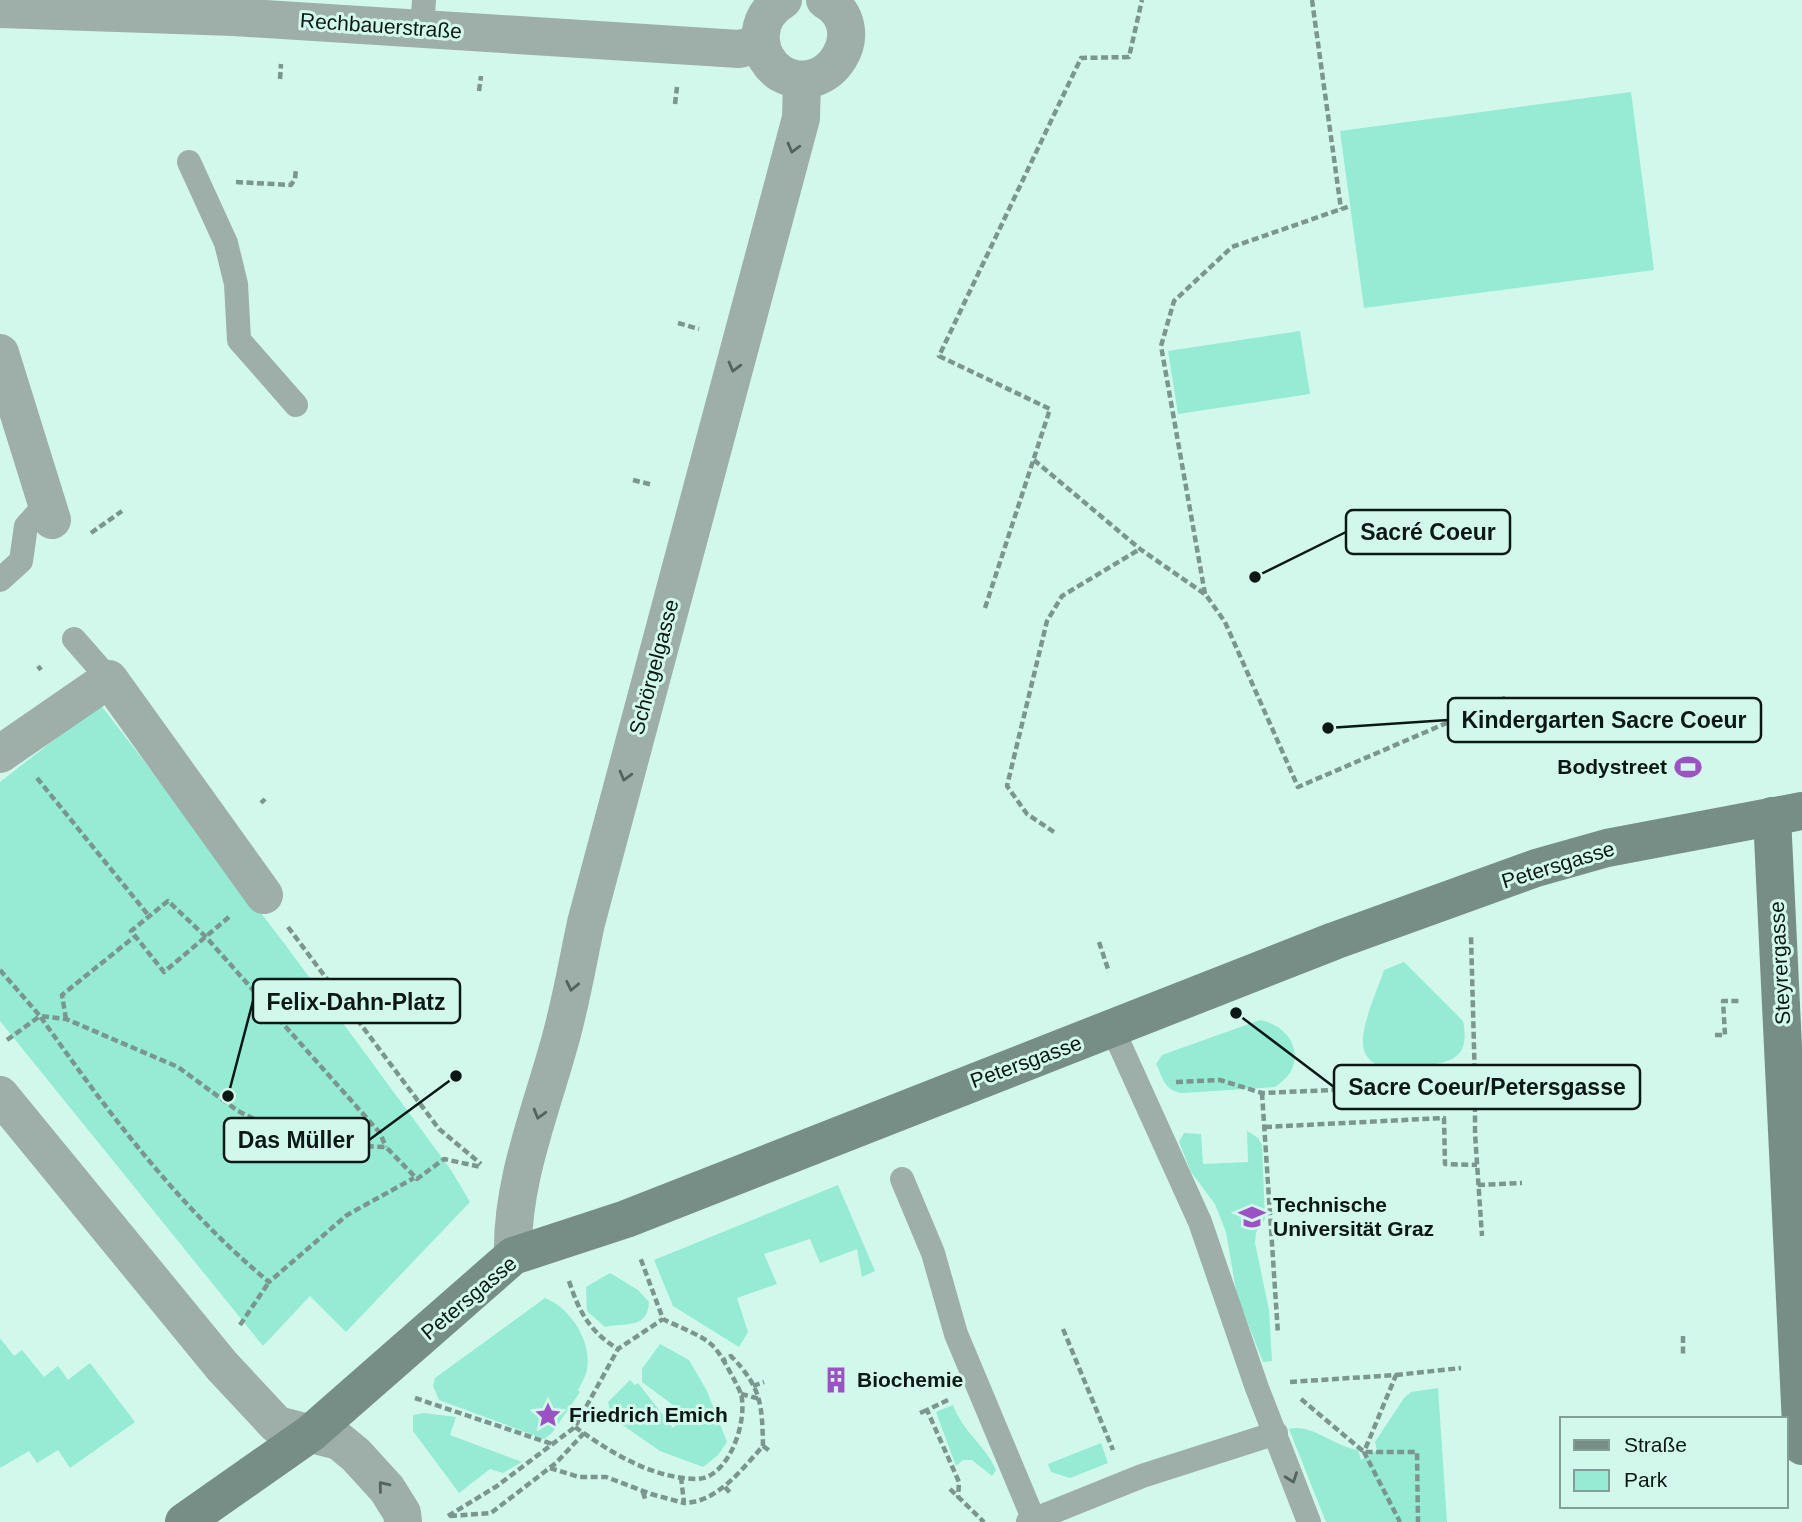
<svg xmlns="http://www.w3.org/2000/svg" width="1802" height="1522" font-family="Helvetica,sans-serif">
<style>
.green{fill:#95ebd3}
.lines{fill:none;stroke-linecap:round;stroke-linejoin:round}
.path{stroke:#7b968e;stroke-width:4.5;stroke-dasharray:7 3.5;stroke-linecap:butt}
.lane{stroke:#9eaea9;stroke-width:24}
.street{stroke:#9eaea9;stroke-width:38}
.secondary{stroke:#778e87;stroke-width:38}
.oneway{stroke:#54635f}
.labels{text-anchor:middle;stroke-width:6;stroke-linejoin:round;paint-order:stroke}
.street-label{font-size:21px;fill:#0b1815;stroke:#d2f8ec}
.poi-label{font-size:21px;font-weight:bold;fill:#0b1815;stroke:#d2f8ec;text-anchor:start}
.leader{fill:none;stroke:#0b1815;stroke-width:2.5}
.callout-dot{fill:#0b1815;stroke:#d2f8ec;stroke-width:2.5}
.callout{fill:#d2f8ec;stroke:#0b1815;stroke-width:2.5}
.callout-label{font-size:23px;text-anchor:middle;font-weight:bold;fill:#0b1815}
</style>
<rect width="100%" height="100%" fill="#d2f8ec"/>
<g class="green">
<path d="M 1631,92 L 1654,270 L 1364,308 L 1340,131 Z"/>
<path d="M 1300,331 L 1310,394 L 1178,414 L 1168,351 Z"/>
<path d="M 100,704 L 284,943 L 451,1170 L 470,1202 L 346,1332 L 310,1296 L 263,1346 L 0,1021 L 0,782 Z"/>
<path d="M 1404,962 L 1463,1021 C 1472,1064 1443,1064 1410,1066 C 1400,1066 1386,1069 1377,1065 C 1369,1061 1363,1053 1363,1044 C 1361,1025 1378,989 1384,970 Z"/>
<path d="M 1260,1020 C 1296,1027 1309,1066 1275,1087 L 1183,1093 C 1165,1092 1163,1078 1156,1064 L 1162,1055 Z"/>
<path d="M 1247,1131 L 1258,1138 L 1262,1145 L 1265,1219 L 1256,1232 L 1255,1243 L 1269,1310 L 1272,1361 L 1263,1362 L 1237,1296 L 1226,1232 L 1215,1204 L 1191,1172 L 1179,1142 L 1184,1133 L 1201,1134 L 1203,1164 L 1248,1162 Z"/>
<path d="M 838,1185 L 875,1271 L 862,1277 L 857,1249 L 820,1263 L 810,1239 L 764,1254 L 777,1284 L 737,1298 L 748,1332 L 739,1347 L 673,1306 L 654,1260 Z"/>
<path d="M 610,1273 L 638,1290 L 649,1302 C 648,1330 624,1322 605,1327 L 587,1311 L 586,1287 Z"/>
<path d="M 545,1298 C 571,1308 592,1342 587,1369 C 586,1376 581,1384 578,1390 L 580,1392 L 552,1433 L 544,1439 L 439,1400 L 433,1386 L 435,1378 Z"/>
<path d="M 0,1338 L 14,1356 L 22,1350 L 44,1377 L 58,1366 L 68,1380 L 90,1363 L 135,1422 L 70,1468 L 58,1450 L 37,1463 L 29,1451 L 0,1468 Z"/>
<path d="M 660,1344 L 689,1360 L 707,1391 L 727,1442 L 718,1455 L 703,1467 L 660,1451 L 611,1417 L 608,1402 L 630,1380 L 635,1385 L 638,1383 L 673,1428 L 685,1414 L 642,1382 L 642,1369 Z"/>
<path d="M 1438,1388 L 1447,1522 L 1326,1522 L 1289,1429 C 1311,1423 1335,1447 1358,1450 L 1361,1460 L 1377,1450 L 1375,1442 L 1404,1398 L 1411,1392 Z"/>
<path d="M 953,1405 C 962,1431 986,1446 996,1470 L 992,1476 L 972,1460 L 963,1460 L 956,1466 L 936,1412 Z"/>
<path d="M 424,1413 L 456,1417 L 450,1435 L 522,1462 L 503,1473 L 490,1469 L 459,1493 L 413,1431 L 413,1415 Z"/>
<path d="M 1101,1443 L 1108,1463 L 1070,1478 L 1051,1472 L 1048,1464 Z"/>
</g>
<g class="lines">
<g class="path">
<path d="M 1312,0 L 1341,209"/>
<path d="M 280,79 L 281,64"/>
<path d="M 479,91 L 481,76"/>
<path d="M 675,104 L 677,87"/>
<path d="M 236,182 L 291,185 L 295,179 L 296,169"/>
<path d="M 678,323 L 699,329"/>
<path d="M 1034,460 L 1140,549 L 1206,595 L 1225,622 L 1298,787 L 1507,697"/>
<path d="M 633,480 L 653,485"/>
<path d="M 91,533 L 122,511"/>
<path d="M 1205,594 L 1161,346 L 1174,301 L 1232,247 L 1350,206"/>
<path d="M 985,608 L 1050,409 L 939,356 L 1081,58 L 1129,57 L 1142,0"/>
<path d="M 38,666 L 41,670"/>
<path d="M 37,778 L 149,916"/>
<path d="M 261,803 L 265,799"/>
<path d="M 1054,832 L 1027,814 L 1007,786 L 1047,621 L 1062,596 L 1140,549"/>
<path d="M 229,917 L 164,972 L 131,931 L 168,901 L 206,937 L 380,1133 L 386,1147"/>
<path d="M 288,927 L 439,1129 L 481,1164"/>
<path d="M 1099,942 L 1109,972"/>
<path d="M 0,970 L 40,1016 L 66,1019 L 178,1067 L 238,1111 L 304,1144 L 386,1147 L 417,1179 L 444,1159 L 481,1167"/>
<path d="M 66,1019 L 62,995 L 134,937"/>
<path d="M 1715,1035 L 1725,1035 L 1723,1001 L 1741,1001"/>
<path d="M 7,1040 L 40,1016 C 107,1111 179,1208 269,1282 L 347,1215 L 414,1178"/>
<path d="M 1176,1082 L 1220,1080 L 1262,1093 L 1475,1084 L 1471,936"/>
<path d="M 1475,1084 L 1475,1134 L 1482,1236"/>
<path d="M 1262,1093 L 1278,1334"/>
<path d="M 1265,1127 L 1444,1118 L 1445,1164 L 1477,1165"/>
<path d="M 1478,1185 L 1522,1183"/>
<path d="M 569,1281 C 579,1312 590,1332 618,1349"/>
<path d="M 240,1325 L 269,1282"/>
<path d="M 1063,1329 L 1113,1450"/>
<path d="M 1683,1336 L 1683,1356"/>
<path d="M 1396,1375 L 1461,1368"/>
<path d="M 1290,1382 L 1396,1375 L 1364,1452 L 1400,1522"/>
<path d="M 753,1386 L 764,1382"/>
<path d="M 741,1394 L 760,1399"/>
<path d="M 415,1398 L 552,1444"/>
<path d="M 1301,1399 L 1364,1452 L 1417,1452 L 1418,1522"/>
<path d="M 948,1400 L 927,1410 L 959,1482 L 958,1498"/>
<path d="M 920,1413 L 927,1410"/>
<path d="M 575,1427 C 610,1452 651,1478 696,1479 C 729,1479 748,1421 741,1394 C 738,1386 721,1354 714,1347 C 703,1335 678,1327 663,1319 L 640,1257"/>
<path d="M 763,1446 L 770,1451"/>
<path d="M 550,1468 L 579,1477 L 606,1477 L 651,1494 L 684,1503"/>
<path d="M 681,1477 L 684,1503 C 718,1502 742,1469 763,1446 C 762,1405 762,1388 731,1356 L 722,1361"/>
<path d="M 725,1487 L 731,1494"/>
<path d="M 950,1489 L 984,1522"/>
<path d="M 643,1492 L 646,1502"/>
<path d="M 448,1516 L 497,1486 L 575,1427 L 618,1349 L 663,1319"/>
<path d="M 450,1516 L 491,1513 L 556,1463 L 584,1433"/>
</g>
<g class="lane">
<path d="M 422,29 L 424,0"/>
<path d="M 189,162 L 226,243 L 236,284 L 239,340 L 296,405"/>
<path d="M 0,580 L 21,561 L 26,526 L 46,504"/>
<path d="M 74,639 L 109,679"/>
<path d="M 1113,1030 L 1200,1222 L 1257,1388 L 1309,1522"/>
<path d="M 902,1179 L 933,1253 L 956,1334 L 1033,1518"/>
<path d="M 1028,1522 L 1142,1476 L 1276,1433"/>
</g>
<g class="street">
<path d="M 783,0 C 768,9 759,23 761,41 C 762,54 770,66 780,73 C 829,102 874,27 825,0"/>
<path d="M 0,9 L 234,17 L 739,49 L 761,44"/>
<path d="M 0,353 L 52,520"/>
<path d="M 0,754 L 109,679 L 264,895"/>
<path d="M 0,1095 L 222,1366 L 277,1425 L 339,1441 L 356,1455 L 387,1489 L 402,1513 L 403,1522"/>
<path d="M 513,1256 C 511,1185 539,1116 558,1048 C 570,1008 577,965 586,923 L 801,118 L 802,80"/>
</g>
<g class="secondary">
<path d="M 1772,816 L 1802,1446"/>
<path d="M 184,1522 L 311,1433 L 513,1256 L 626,1219 L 1334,941 L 1536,868 L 1607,848 L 1802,811"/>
</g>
</g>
<defs><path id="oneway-chevron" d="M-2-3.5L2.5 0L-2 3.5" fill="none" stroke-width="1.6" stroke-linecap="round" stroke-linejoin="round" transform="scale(1.75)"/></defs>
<g class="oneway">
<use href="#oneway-chevron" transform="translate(793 148) rotate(105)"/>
<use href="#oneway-chevron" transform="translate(734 367) rotate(105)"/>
<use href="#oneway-chevron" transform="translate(625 776) rotate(105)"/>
<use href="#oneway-chevron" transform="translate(572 986) rotate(102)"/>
<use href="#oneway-chevron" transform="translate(539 1114) rotate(106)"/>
<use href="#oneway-chevron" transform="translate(1292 1478) rotate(70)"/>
<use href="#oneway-chevron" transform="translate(383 1486) rotate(-129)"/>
</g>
<defs>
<g id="stadium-bare" transform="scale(2.1)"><path d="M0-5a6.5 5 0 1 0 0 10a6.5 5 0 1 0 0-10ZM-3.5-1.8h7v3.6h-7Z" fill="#9c52c4" stroke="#d2f8ec" stroke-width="2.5" paint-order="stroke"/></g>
<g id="university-bare" transform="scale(2.1)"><path d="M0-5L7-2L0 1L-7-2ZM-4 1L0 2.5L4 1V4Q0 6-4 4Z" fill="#9c52c4" stroke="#d2f8ec" stroke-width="2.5" paint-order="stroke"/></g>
<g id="building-bare" transform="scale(2.1)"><path d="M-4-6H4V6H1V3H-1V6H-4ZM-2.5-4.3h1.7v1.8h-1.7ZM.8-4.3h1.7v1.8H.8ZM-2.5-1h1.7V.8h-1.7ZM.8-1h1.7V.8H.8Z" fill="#9c52c4" stroke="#d2f8ec" stroke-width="2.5" paint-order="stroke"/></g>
<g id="sight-bare" transform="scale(2.1)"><path d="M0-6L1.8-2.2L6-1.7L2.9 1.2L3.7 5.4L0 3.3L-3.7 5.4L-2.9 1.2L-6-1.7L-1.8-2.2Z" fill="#9c52c4" stroke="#d2f8ec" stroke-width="2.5" paint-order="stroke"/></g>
</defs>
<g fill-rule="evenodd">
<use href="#stadium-bare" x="1688" y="767"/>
<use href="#university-bare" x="1252" y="1217"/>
<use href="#building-bare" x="836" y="1380"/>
<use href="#sight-bare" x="548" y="1415"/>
</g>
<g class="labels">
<g class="street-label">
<text transform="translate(381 26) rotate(4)" y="7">Rechbauerstraße</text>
<text transform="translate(654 667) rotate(-75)" y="7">Schörgelgasse</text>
<text transform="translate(1558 865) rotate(-17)" y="7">Petersgasse</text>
<text transform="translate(1780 963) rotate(-93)" y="7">Steyrergasse</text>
<text transform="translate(1026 1062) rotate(-20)" y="7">Petersgasse</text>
<text transform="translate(469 1298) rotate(-40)" y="7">Petersgasse</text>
</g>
<g class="poi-label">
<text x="1667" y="774" text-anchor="end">Bodystreet</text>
<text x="1273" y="1212">Technische<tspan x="1273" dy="24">Universität Graz</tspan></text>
<text x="857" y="1387">Biochemie</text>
<text x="569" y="1422">Friedrich Emich</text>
</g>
</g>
<path class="leader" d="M1255 577L1346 532M1328 728L1448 720M228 1096L253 1001M1236 1013L1334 1087M456 1076L369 1140"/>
<g class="callout-dot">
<circle cx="1255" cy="577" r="7"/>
<circle cx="1328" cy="728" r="7"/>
<circle cx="228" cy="1096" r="7"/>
<circle cx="1236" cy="1013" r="7"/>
<circle cx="456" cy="1076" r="7"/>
</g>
<g class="callout">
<rect x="1346" y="510" width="164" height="44" rx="7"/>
<rect x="1448" y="698" width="313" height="44" rx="7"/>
<rect x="253" y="979" width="207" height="44" rx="7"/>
<rect x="1334" y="1065" width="306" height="44" rx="7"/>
<rect x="224" y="1118" width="145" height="44" rx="7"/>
</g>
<g class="callout-label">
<text x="1428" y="540">Sacré Coeur</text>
<text x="1604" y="728">Kindergarten Sacre Coeur</text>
<text x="356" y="1010">Felix-Dahn-Platz</text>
<text x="1487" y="1095">Sacre Coeur/Petersgasse</text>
<text x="296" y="1148">Das Müller</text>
</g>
<rect x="1560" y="1417" width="228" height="91" fill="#d2f8ec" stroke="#829e96" stroke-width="2"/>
<rect x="1574" y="1440" width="35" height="10" fill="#778e87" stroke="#829e96" stroke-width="2"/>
<text x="1624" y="1452" font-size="21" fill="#0b1815">Straße</text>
<rect x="1574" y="1470" width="35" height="21" fill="#95ebd3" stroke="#829e96" stroke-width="2"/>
<text x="1624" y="1487" font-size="21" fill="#0b1815">Park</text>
</svg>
